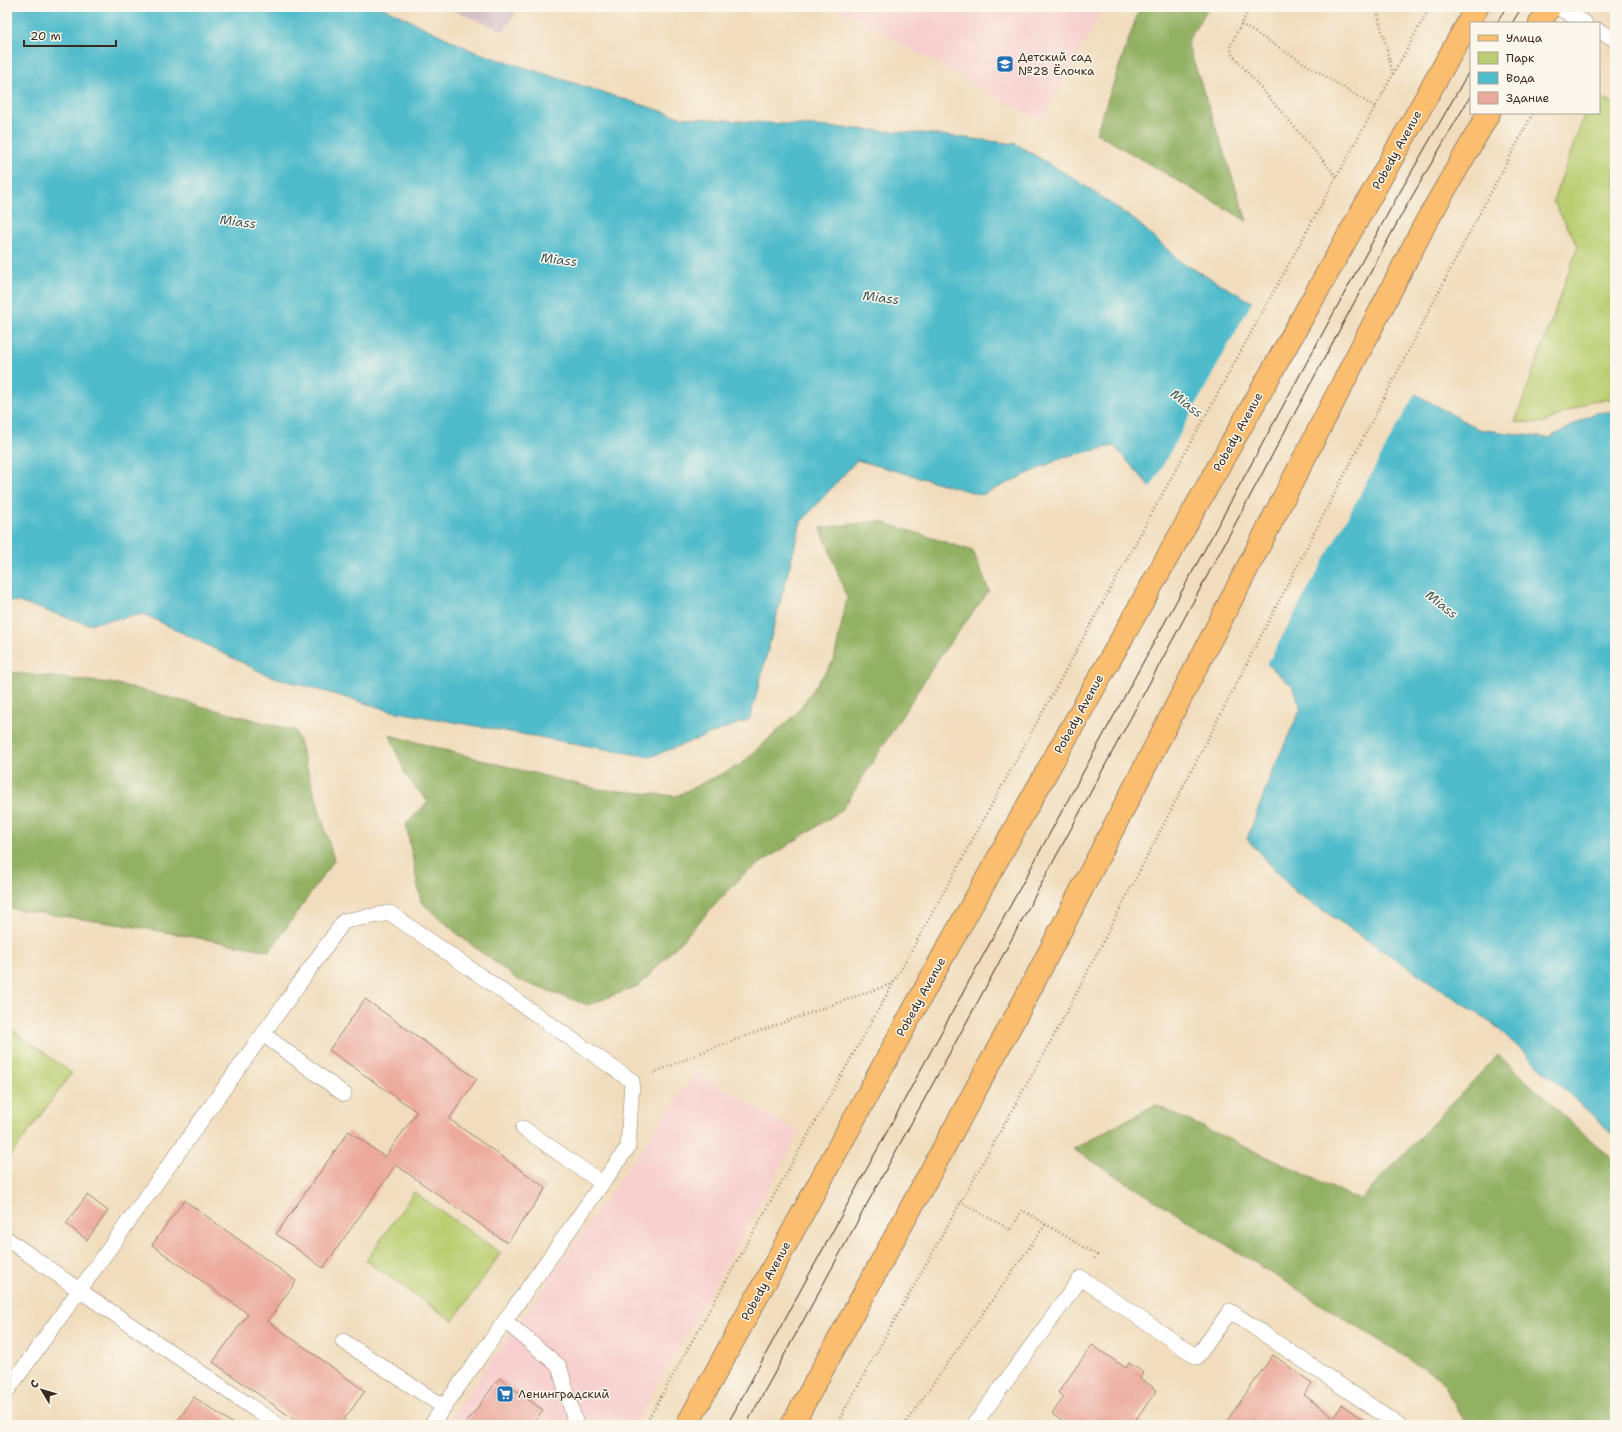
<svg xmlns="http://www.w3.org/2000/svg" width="1622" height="1432" font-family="'Shantell Sans',sans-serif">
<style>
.built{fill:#f7d0cf}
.industrial{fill:#d2bec5}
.green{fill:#bace71;stroke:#7a7c48}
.forest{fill:#93b163;stroke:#676e40}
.water{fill:#50bbcb;stroke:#467274}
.pier{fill:#f1ddbd}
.building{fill:#eca99c}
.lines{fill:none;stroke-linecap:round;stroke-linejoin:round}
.lane-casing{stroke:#96846e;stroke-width:16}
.primary-casing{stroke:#96846e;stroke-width:24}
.path{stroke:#96846e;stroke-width:2.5;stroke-dasharray:1 3;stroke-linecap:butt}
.lane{stroke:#fff;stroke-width:15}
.primary{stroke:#fbbe6e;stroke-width:22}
.tram{stroke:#3b2a1e;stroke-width:1}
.labels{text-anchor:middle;stroke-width:3;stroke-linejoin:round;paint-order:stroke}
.poi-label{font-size:12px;fill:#3b2a1e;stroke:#fbf7ec;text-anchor:start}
.street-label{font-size:12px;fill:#3b2a1e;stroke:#fbf7ec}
.water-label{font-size:13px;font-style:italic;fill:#425d5b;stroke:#fbf7ec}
</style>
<rect width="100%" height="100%" fill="#fbf7ec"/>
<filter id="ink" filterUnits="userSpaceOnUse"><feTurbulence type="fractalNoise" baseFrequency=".025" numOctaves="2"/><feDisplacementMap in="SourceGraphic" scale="8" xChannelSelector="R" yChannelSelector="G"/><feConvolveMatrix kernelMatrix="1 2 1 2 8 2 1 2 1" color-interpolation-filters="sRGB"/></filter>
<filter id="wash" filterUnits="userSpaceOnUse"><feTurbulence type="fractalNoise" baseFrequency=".012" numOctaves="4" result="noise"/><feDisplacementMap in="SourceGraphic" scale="16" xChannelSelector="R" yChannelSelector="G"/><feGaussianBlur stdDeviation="0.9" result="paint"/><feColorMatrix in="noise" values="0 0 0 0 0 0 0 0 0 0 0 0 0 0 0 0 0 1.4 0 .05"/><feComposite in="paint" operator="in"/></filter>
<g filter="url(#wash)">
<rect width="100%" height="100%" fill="#f1ddbd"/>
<g class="built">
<path d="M 835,7 L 1104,7 L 1041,121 Z"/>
<path d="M 696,1072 L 800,1133 L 635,1425 L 446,1425 Z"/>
</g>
<path class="industrial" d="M 445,7 L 519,7 L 504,31 Z"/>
<g class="green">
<path d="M 1599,97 L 1615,104 L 1615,399 L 1591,401 L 1543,423 L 1515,422 L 1578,246 L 1553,201 L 1585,113 L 1599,113 Z"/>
<path d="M 7,1026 L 72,1073 L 7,1161 Z"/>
<path d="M 414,1192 L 501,1253 L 453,1321 L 366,1261 Z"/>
</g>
<g class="forest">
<path d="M 1140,7 L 1209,7 L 1187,42 L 1247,221 L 1096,133 Z"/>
<path d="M 879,521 L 973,551 L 989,591 L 938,659 L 842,810 L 744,874 L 640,985 L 588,1005 L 518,980 L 460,936 L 421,902 L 406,824 L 428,802 L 406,776 L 390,735 L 485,761 L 597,789 L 676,796 L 740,765 L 795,715 L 834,660 L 847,598 L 821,528 Z"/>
<path d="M 7,672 L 118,684 L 296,731 L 334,860 L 270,951 L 143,928 L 7,908 Z"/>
<path d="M 1498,1055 L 1615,1162 L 1615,1425 L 1467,1425 L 1441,1379 L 1073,1149 L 1155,1105 L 1360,1200 Z"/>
</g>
<path class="water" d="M 7,7 L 382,7 L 473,51 L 680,117 L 932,134 L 1016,144 L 1078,181 L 1137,222 L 1181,262 L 1478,429 L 1549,438 L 1595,413 L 1615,411 L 1615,1136 L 1493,1024 L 1294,891 L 1247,839 L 1273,770 L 1301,708 L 1292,686 L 1251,650 L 1170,509 L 1114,446 L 1064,457 L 982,495 L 857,460 L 801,522 L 750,719 L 650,757 L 392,711 L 267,675 L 144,614 L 88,624 L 18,602 L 7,601 Z"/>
<path class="pier" d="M 1253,300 L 1416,392 L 1266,666 L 1250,651 L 1168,510 L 1150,489 Z"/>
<g id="blocks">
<g class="building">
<path d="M 365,999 L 477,1079 L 449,1119 L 546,1188 L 507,1243 L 396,1165 L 323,1268 L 276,1234 L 349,1131 L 385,1157 L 417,1112 L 329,1050 Z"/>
<path d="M 87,1195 L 108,1211 L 87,1240 L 66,1224 Z"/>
<path d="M 184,1200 L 296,1281 L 268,1321 L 365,1391 L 340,1425 L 302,1425 L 213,1362 L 248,1314 L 152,1245 Z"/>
<path d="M 1092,1345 L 1126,1368 L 1129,1363 L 1144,1373 L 1140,1378 L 1157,1390 L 1136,1419 L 1144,1425 L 1068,1425 L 1052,1414 L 1064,1397 L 1058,1393 Z"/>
<path d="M 1273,1355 L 1312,1383 L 1304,1395 L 1334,1417 L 1342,1405 L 1371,1425 L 1224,1425 Z"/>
<path d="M 499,1378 L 543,1410 L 532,1425 L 465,1425 Z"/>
<path d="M 194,1397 L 235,1425 L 175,1425 Z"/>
</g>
</g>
</g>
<g filter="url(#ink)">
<use href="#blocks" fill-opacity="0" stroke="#96846e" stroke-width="1"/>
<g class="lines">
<g class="lane-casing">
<g id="lane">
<path d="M 1557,7 L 1585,23"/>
<path d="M 1599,31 L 1615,39"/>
<path d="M 263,1034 L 344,1094"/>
<path d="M 523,1128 L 602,1183"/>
<path d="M 7,1239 L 79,1290 L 278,1425"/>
<path d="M 505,1321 L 559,1366 L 576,1425"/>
<path d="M 343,1341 L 444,1407"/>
<path d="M 7,1391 L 344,921 L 390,913 L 632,1081 L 628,1147 L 431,1425"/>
<path d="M 974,1425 L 1081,1278 L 1197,1357 L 1230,1311 L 1399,1425"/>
</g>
</g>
<g class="primary-casing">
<g id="primary">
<path d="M 1540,23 L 1550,7"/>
<path d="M 687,1425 L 942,958 L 1477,7"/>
<path d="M 792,1425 L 1023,1003 L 1425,224 L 1489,113"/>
</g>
</g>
<g class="path">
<path d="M 1250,7 L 1230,46 L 1232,54 L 1337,177"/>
<path d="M 1376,7 L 1393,74"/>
<path d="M 1241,24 L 1375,107"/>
<path d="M 653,1073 L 710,1049 L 893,983"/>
<path d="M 960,1202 L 1011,1230 L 1022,1210 L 1097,1255 L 1094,1259"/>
<path d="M 645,1425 L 918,939 L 1430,7"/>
<path d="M 836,1425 L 1061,1023 L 1463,245 L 1533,113"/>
<path d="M 904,1425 L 1046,1224"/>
</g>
<use href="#lane" class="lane"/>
<use href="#primary" class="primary"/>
<g class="tram">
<path d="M 1497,23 L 1506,7"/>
<path d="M 1512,23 L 1522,7"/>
<path d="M 727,1425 L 1392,206 L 1471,68"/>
<path d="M 746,1425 L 988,983 L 1403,212 L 1471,95"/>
</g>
</g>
</g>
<defs>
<g id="school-square" transform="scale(0.9)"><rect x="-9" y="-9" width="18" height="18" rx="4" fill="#1f6fb2" stroke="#fbf7ec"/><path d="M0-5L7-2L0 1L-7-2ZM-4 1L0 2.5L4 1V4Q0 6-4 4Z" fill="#fff"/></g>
<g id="supermarket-square" transform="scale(0.9)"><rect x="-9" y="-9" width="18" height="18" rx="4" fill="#1f6fb2" stroke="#fbf7ec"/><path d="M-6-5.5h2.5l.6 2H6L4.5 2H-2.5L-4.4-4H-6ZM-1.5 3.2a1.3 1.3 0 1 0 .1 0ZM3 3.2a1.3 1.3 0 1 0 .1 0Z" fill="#fff"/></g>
</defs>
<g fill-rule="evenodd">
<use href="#school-square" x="1005" y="64"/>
<use href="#supermarket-square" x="505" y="1394"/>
</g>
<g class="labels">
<g class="poi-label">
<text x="1018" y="61">Детский сад<tspan x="1018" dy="14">№28 Ёлочка</tspan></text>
<text x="518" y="1398">Ленинградский</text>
</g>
<g class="street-label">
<text transform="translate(1397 150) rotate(-61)" y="4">Pobedy Avenue</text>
<text transform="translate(1238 432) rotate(-61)" y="4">Pobedy Avenue</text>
<text transform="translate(1079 714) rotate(-61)" y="4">Pobedy Avenue</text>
<text transform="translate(921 997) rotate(-61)" y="4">Pobedy Avenue</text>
<text transform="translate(766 1281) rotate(-61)" y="4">Pobedy Avenue</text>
</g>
<g class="water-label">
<text transform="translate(238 221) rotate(7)" y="5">Miass</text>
<text transform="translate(559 259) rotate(7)" y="5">Miass</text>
<text transform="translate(881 297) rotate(7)" y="5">Miass</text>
<text transform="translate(1187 403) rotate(38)" y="5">Miass</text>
<text transform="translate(1442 604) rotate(38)" y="5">Miass</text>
</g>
</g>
<rect width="1622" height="1432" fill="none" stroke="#fbf7ec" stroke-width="24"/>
<rect x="1470" y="22" width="130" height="92" fill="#fbf7ec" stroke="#aea59a"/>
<rect x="1478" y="35" width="20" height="6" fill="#fbbe6e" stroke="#aea59a"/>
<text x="1506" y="42" font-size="12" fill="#3b2a1e">Улица</text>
<rect x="1478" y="52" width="20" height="12" fill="#bace71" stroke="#aea59a"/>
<text x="1506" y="62" font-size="12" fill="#3b2a1e">Парк</text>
<rect x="1478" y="72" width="20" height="12" fill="#50bbcb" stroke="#aea59a"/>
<text x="1506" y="82" font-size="12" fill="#3b2a1e">Вода</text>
<rect x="1478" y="92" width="20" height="12" fill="#eca99c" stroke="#aea59a"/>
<text x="1506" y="102" font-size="12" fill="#3b2a1e">Здание</text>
<g transform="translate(42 1390) rotate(308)" stroke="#fbf7ec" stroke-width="3" paint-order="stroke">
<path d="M0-3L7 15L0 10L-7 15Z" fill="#3b2a1e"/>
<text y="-6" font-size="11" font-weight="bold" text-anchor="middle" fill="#3b2a1e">С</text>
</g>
<path d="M24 40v6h92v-6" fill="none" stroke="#3b2a1e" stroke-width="2"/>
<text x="30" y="40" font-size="12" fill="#3b2a1e" stroke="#fbf7ec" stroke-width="3" paint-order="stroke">20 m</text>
</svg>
